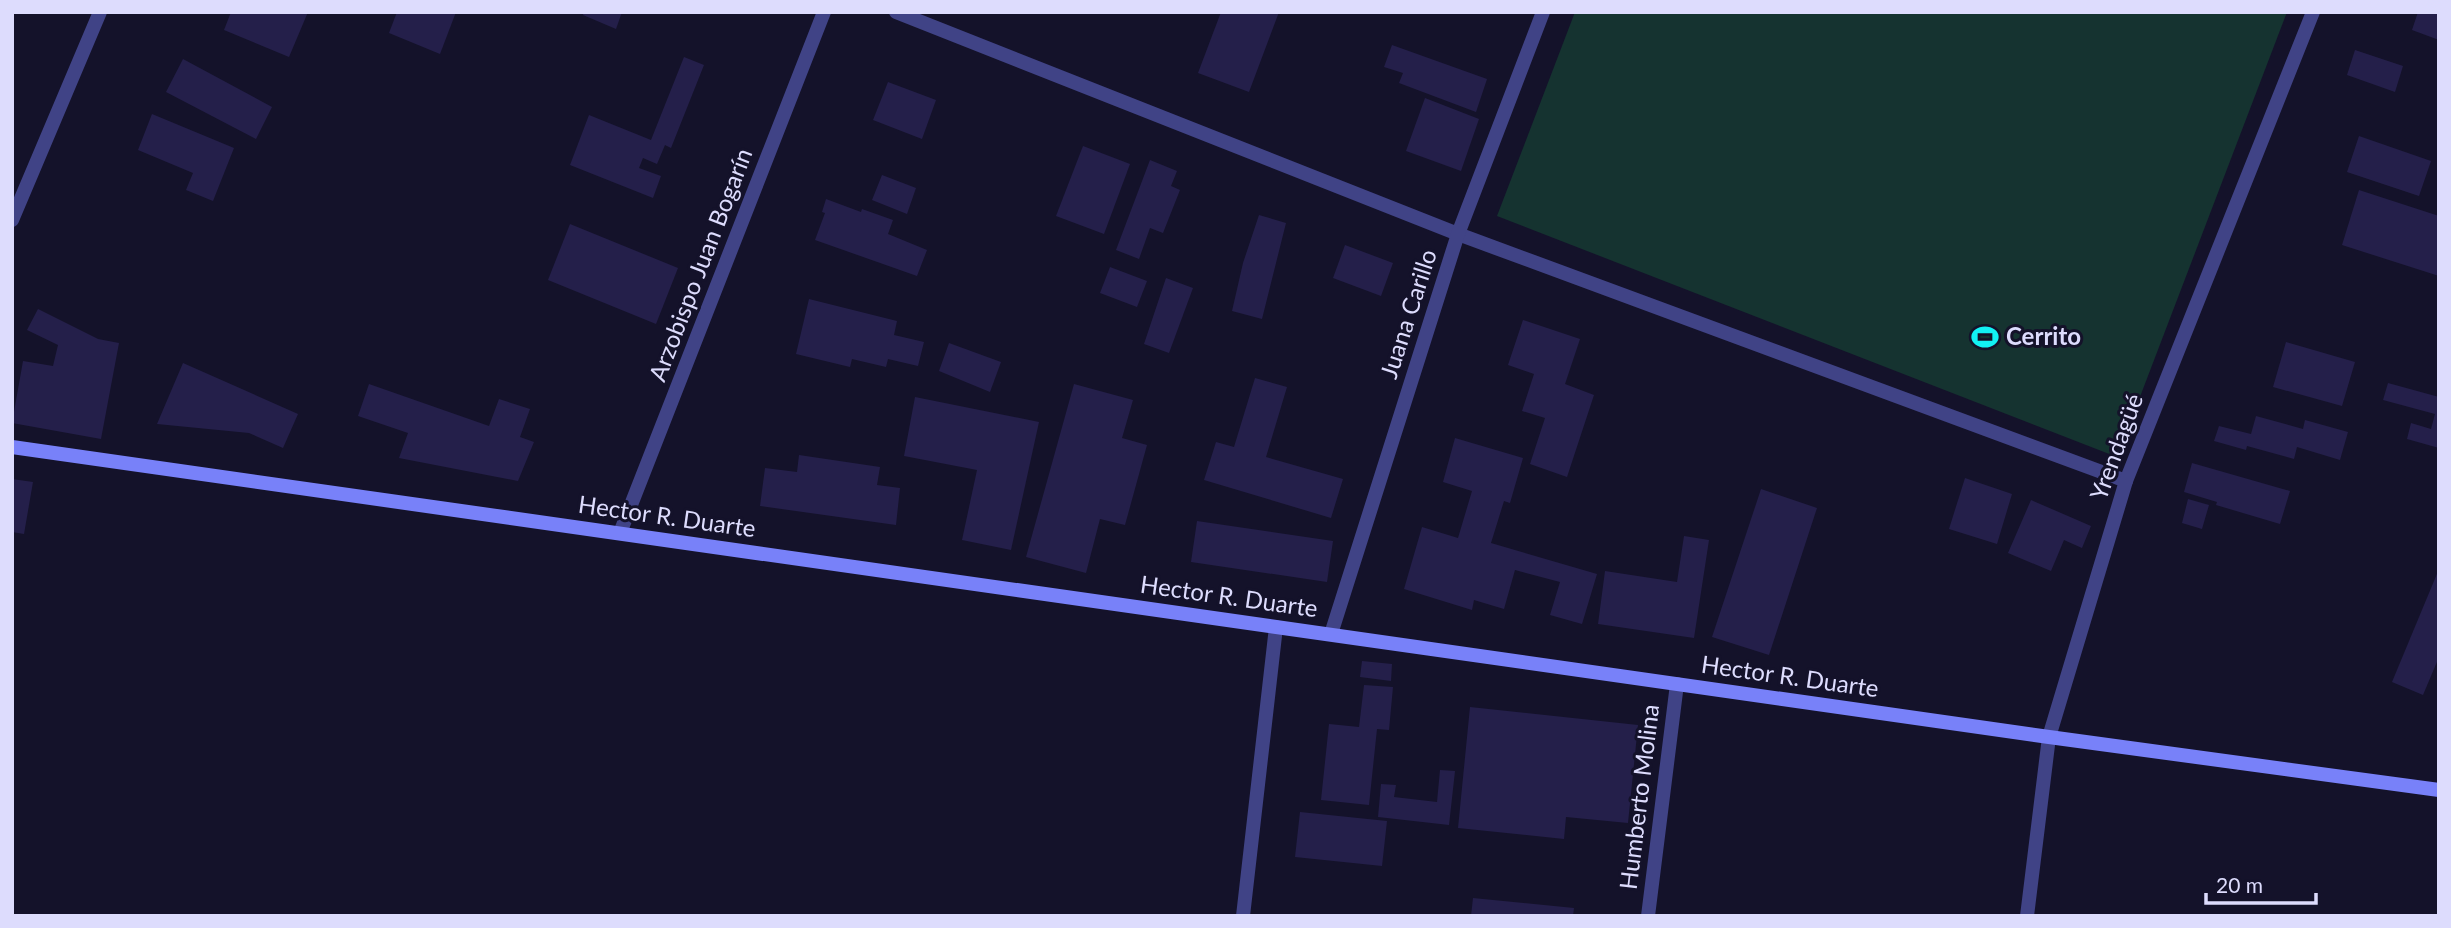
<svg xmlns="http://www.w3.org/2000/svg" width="2451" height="928" font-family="Lato,sans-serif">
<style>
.park{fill:#153330}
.building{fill:#241f4a}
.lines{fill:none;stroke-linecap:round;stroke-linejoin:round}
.street{stroke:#404386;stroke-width:14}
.secondary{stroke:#7881f9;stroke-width:14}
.labels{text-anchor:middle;stroke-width:6;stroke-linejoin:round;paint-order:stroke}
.street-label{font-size:24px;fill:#dddcfd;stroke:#14122a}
.poi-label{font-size:24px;font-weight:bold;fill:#dddcfd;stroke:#14122a;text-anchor:start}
</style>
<rect width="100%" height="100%" fill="#14122a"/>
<path class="park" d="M 1575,12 L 2287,12 L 2117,457 L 1497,216 Z"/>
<g class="building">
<path d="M 231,12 L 308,12 L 289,57 L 224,30 Z"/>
<path d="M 397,12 L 456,12 L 440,54 L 389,33 Z"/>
<path d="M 584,12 L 622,12 L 616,29 L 583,15 Z"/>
<path d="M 1221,12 L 1279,12 L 1249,92 L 1198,73 Z"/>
<path d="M 2418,12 L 2439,12 L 2439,40 L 2412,30 Z"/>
<path d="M 1392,45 L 1487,79 L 1476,112 L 1399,83 L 1403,73 L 1384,67 Z"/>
<path d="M 2355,50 L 2403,66 L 2395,92 L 2347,75 Z"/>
<path d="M 684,57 L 704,65 L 671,148 L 665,145 L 657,164 L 643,158 L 639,168 L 661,176 L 653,198 L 570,165 L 589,115 L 651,140 Z"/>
<path d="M 183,59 L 272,107 L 256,139 L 166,92 Z"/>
<path d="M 888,82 L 936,100 L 922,139 L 873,120 Z"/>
<path d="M 1425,98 L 1479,119 L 1461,171 L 1406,151 Z"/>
<path d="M 152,114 L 234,148 L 213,201 L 186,190 L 193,173 L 138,150 Z"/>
<path d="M 2359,136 L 2431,161 L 2419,196 L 2347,172 Z"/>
<path d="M 1083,146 L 1130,164 L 1104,234 L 1056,216 Z"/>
<path d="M 1150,160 L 1177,171 L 1171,186 L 1180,190 L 1163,233 L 1150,228 L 1139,259 L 1116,250 Z"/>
<path d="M 882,175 L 916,188 L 907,214 L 872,200 Z"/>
<path d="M 2359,190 L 2439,216 L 2439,276 L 2342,245 Z"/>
<path d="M 826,199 L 861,212 L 862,209 L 893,220 L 888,234 L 927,250 L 917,276 L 815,240 L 825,213 L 822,212 Z"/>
<path d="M 1259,215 L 1286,223 L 1262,319 L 1232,311 L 1243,263 Z"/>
<path d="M 570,224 L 678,268 L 656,324 L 548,280 Z"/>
<path d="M 1345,245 L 1393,263 L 1381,296 L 1333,278 Z"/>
<path d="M 1110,267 L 1147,281 L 1137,307 L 1100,293 Z"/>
<path d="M 1166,278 L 1193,288 L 1169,353 L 1144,344 Z"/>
<path d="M 809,299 L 897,321 L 894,335 L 924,342 L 918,366 L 888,359 L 886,367 L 852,359 L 850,367 L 796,354 Z"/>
<path d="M 38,309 L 98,339 L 119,343 L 101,439 L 12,423 L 23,361 L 53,366 L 58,345 L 27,330 Z"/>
<path d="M 1523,320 L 1580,339 L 1565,384 L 1594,395 L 1567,477 L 1530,464 L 1545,418 L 1522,411 L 1534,374 L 1508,365 Z"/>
<path d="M 2286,342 L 2355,362 L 2342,406 L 2273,387 Z"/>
<path d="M 949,343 L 1001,362 L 990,392 L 939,371 Z"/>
<path d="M 183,363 L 298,414 L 283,448 L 249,433 L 157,424 Z"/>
<path d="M 1255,378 L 1287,387 L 1266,457 L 1343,479 L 1331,518 L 1204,480 L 1216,442 L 1234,447 Z"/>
<path d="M 2388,383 L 2439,397 L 2439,448 L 2407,439 L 2411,423 L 2431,429 L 2435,414 L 2383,400 Z"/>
<path d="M 369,384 L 489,426 L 499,399 L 530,409 L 520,437 L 534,442 L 518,481 L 399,458 L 408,433 L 358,416 Z"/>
<path d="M 1074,384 L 1133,400 L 1122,438 L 1147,445 L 1125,525 L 1100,519 L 1086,573 L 1026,557 Z"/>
<path d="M 915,397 L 1039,422 L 1011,550 L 962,540 L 977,470 L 904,456 Z"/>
<path d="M 2256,416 L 2303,429 L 2305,420 L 2348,432 L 2340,460 L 2297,447 L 2294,459 L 2247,446 L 2246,450 L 2214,441 L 2219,426 L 2251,434 Z"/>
<path d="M 1455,438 L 1523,458 L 1510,503 L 1504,501 L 1491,543 L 1597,574 L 1582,624 L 1550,615 L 1560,582 L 1515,570 L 1504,609 L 1474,600 L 1472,610 L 1404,589 L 1422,527 L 1458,538 L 1472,491 L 1443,482 Z"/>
<path d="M 799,455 L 880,467 L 877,485 L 900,488 L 896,525 L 760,506 L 765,468 L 797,472 Z"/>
<path d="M 2192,463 L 2290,491 L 2280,524 L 2216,505 L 2217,502 L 2184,492 Z"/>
<path d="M 1965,478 L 2012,494 L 1997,544 L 1949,529 Z"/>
<path d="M 12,479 L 33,482 L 24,534 L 12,532 Z"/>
<path d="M 1761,489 L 1817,508 L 1769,655 L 1712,637 Z"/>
<path d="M 2188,499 L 2209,505 L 2202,529 L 2182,523 Z"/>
<path d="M 2031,500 L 2091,526 L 2082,548 L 2064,540 L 2051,571 L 2008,553 Z"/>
<path d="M 1197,521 L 1333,541 L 1327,582 L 1191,562 Z"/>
<path d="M 1684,536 L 1709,540 L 1694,638 L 1598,624 L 1605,571 L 1677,582 Z"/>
<path d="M 2439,569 L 2439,657 L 2423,695 L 2392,682 Z"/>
<path d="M 1362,661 L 1392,664 L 1391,681 L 1360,677 Z"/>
<path d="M 1364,685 L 1393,687 L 1389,730 L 1377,729 L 1369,805 L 1321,800 L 1329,724 L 1359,727 Z"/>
<path d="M 1470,707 L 1638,725 L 1628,823 L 1566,817 L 1564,839 L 1458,828 Z"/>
<path d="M 1440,770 L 1455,771 L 1449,825 L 1378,817 L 1381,784 L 1396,785 L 1394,797 L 1437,802 Z"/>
<path d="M 1300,812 L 1387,821 L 1382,866 L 1295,857 Z"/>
<path d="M 1473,898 L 1574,908 L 1573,916 L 1471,916 Z"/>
</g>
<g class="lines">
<g class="street">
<path d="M 896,12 L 1458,234 L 2126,481"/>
<path d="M 12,220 L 100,12"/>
<path d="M 620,533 L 824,12"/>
<path d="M 1331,634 L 1458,234 L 1543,12"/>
<path d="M 1243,916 L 1276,627"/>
<path d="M 1648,916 L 1677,684"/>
<path d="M 2027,916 L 2049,737 L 2126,481 L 2313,12"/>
</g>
<path class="secondary" d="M 12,447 L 2049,737 L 2439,790"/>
</g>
<defs>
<g id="stadium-bare" transform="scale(2.1)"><path d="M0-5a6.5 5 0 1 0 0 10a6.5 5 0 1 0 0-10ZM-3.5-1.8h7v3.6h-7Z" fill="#12f1f4" stroke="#14122a" stroke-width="2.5" paint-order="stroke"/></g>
</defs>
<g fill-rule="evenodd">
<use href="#stadium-bare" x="1985" y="337"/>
</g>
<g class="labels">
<g class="street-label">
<text transform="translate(701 265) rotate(-69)" y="8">Arzobispo Juan Bogarín</text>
<text transform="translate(1409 314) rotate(-72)" y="8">Juana Carillo</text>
<text transform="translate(2117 447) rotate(-70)" y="8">Yrendagüé</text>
<text transform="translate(667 517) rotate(8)" y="8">Hector R. Duarte</text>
<text transform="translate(1229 597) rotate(8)" y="8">Hector R. Duarte</text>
<text transform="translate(1790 677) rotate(8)" y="8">Hector R. Duarte</text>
<text transform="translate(1640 797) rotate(-83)" y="8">Humberto Molina</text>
</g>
<g class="poi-label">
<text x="2006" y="345">Cerrito</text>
</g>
</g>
<rect width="2451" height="928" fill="none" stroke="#dddcfd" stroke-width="28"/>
<path d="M2206 893v10h110v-10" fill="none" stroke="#dddcfd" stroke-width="3.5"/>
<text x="2216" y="893" font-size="21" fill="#dddcfd" stroke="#14122a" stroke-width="5" paint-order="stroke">20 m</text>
</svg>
